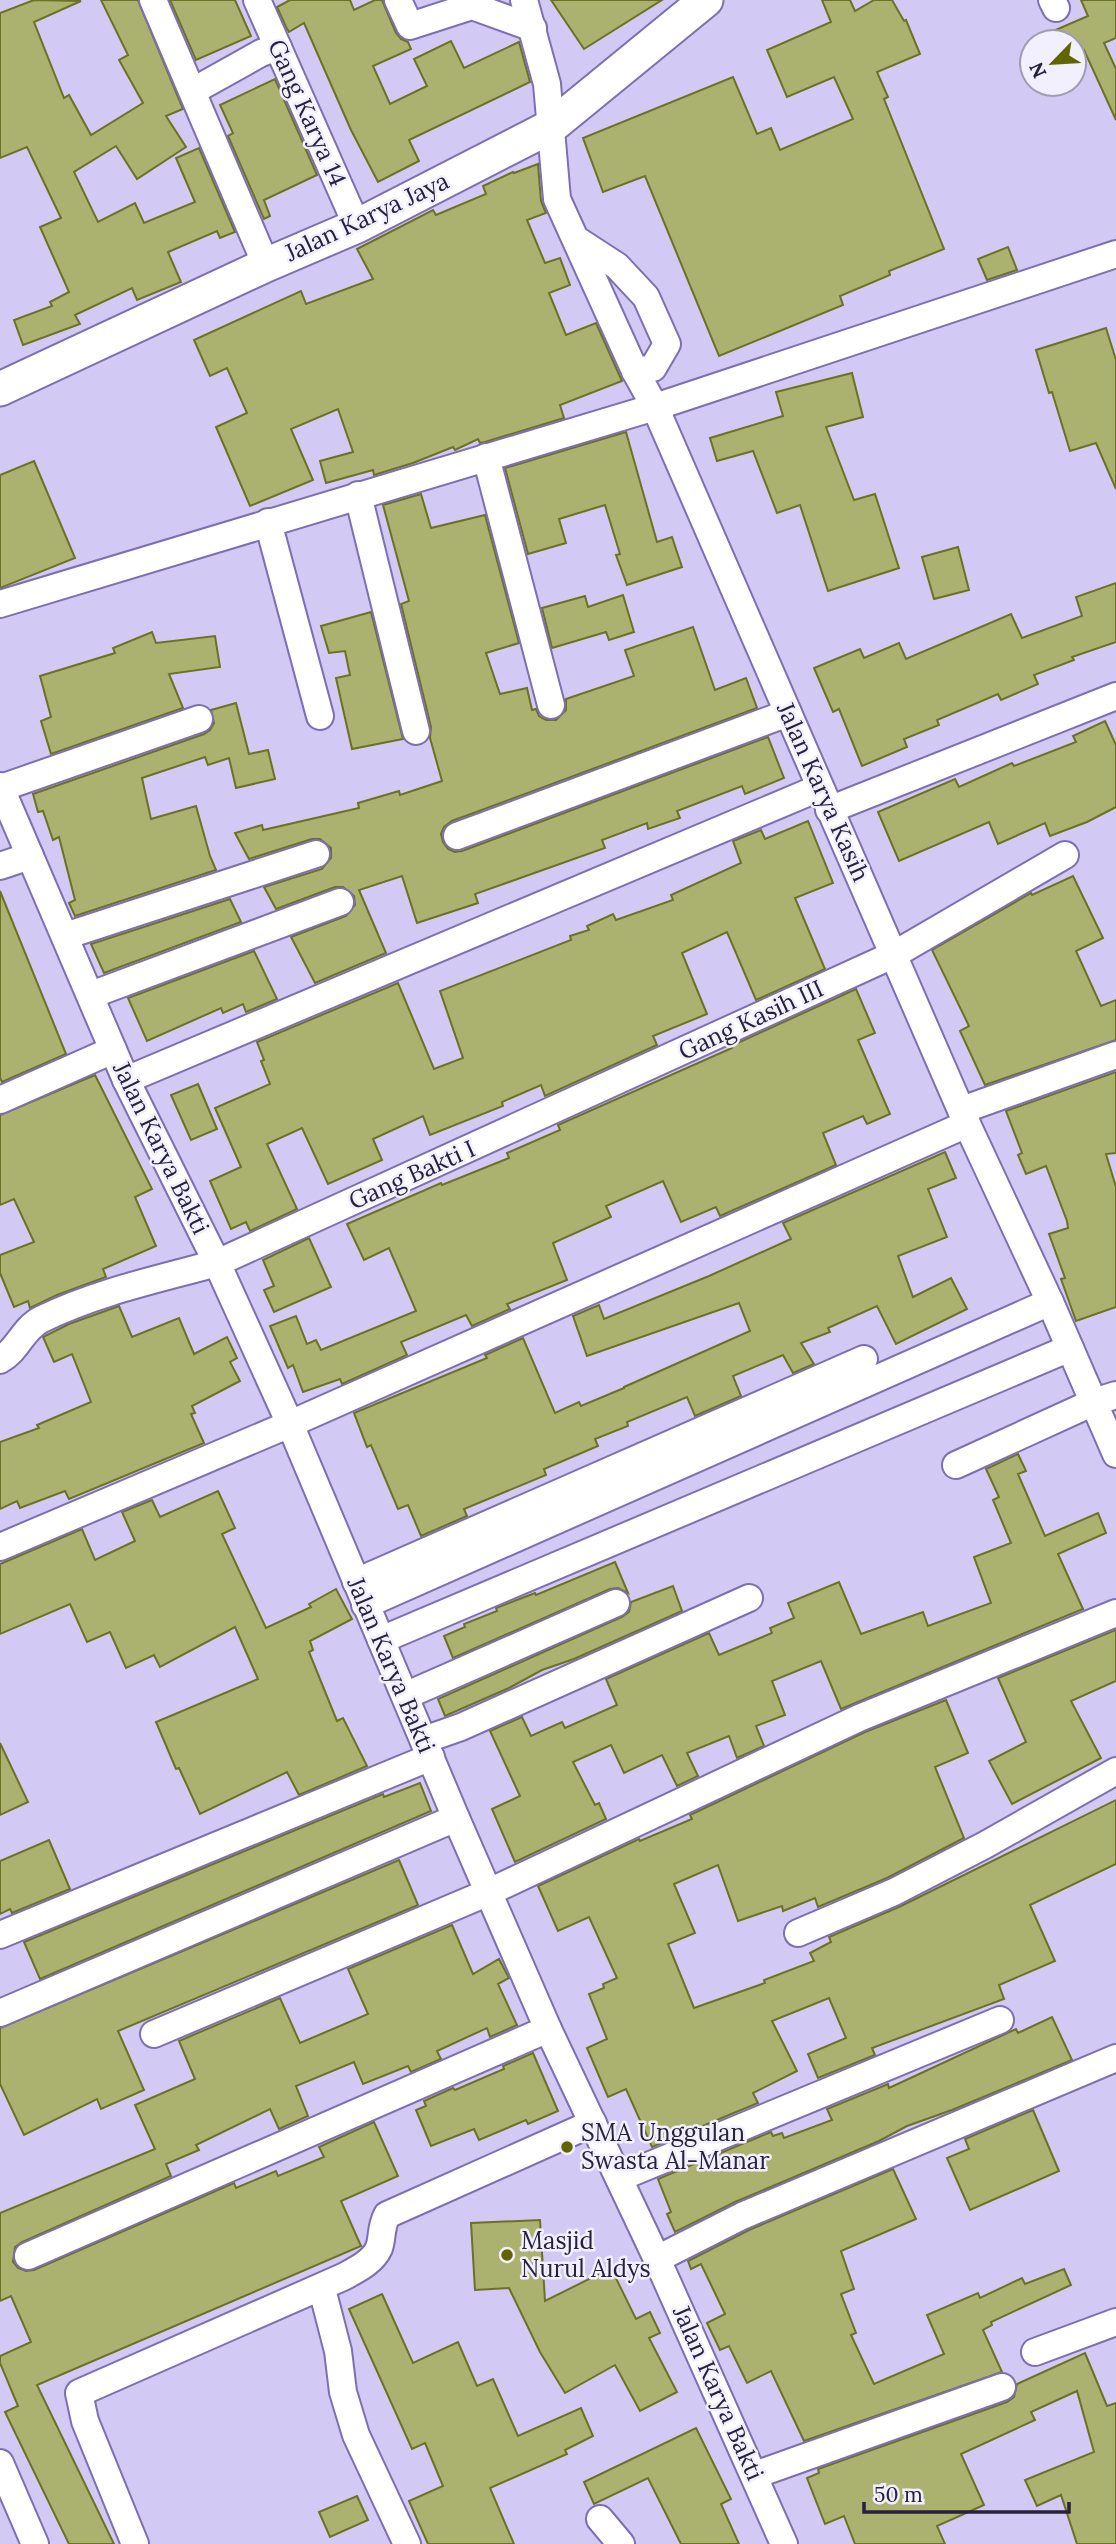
<svg xmlns="http://www.w3.org/2000/svg" width="1116" height="2544" font-family="Lora,serif">
<style>
.building{fill:#abb16f;stroke:#6c7123;stroke-width:2}
.lines{fill:none;stroke-linecap:round;stroke-linejoin:round}
.minor-casing{stroke:#7d6fb1;stroke-width:30}
.major-casing{stroke:#7d6fb1;stroke-width:37}
.minor{stroke:#fff;stroke-width:26}
.major{stroke:#fff;stroke-width:33}
.poi-dot{fill:#606501;stroke:#f2effe;stroke-width:2.5}
.labels{text-anchor:middle;stroke-width:5;stroke-linejoin:round;paint-order:stroke}
.street-label{font-size:24px;fill:#27213c;stroke:#f2effe}
.poi-label{font-size:24px;fill:#27213c;stroke:#f2effe;text-anchor:start}
</style>
<rect width="100%" height="100%" fill="#d2caf5"/>
<g class="building">
<path d="M 34,0 L 81,1 L 34,22 L 64,98 L 69,95 L 91,135 L 143,103 L 119,60 L 128,55 L 101,0 L 138,0 L 183,109 L 166,116 L 186,147 L 137,179 L 116,146 L 74,172 L 98,222 L 135,203 L 144,223 L 195,202 L 176,158 L 199,148 L 235,232 L 220,238 L 217,231 L 168,252 L 181,282 L 137,300 L 132,288 L 75,315 L 80,324 L 23,345 L 14,320 L 52,306 L 50,302 L 69,292 L 40,227 L 61,218 L 27,147 L 0,158 L 0,13 Z"/>
<path d="M 170,0 L 235,0 L 251,36 L 196,60 Z"/>
<path d="M 290,0 L 350,0 L 354,10 L 375,0 L 382,0 L 396,33 L 401,39 L 408,42 L 411,49 L 373,66 L 390,104 L 427,86 L 414,59 L 451,41 L 464,68 L 519,42 L 530,82 L 409,140 L 419,161 L 378,182 L 351,130 L 304,23 L 289,32 L 286,27 L 277,7 Z"/>
<path d="M 551,0 L 662,0 L 584,49 Z"/>
<path d="M 822,0 L 850,0 L 855,11 L 874,0 L 892,0 L 904,21 L 906,20 L 920,54 L 877,72 L 888,97 L 884,99 L 944,249 L 889,271 L 890,275 L 840,296 L 843,305 L 719,356 L 645,176 L 603,192 L 583,138 L 733,77 L 757,134 L 771,128 L 780,150 L 853,119 L 834,77 L 787,97 L 767,50 L 831,22 Z"/>
<path d="M 1081,0 L 1116,0 L 1116,38 L 1104,43 L 1116,69 L 1116,120 L 1084,50 L 1074,54 L 1074,42 L 1028,42 L 1088,16 Z"/>
<path d="M 275,79 L 317,175 L 264,200 L 270,216 L 264,219 L 228,136 L 233,133 L 220,105 Z"/>
<path d="M 538,164 L 541,201 L 546,213 L 527,220 L 545,263 L 560,258 L 570,285 L 549,293 L 566,335 L 596,323 L 622,381 L 560,405 L 564,418 L 485,442 L 480,443 L 478,439 L 455,450 L 453,447 L 413,463 L 374,475 L 373,470 L 326,483 L 320,461 L 353,452 L 338,409 L 291,429 L 313,480 L 250,506 L 216,427 L 247,413 L 227,368 L 210,376 L 194,340 L 301,291 L 306,304 L 373,279 L 357,249 L 433,210 L 436,215 L 486,194 L 483,186 L 513,172 L 514,173 Z"/>
<path d="M 1008,247 L 1017,270 L 987,280 L 978,259 Z"/>
<path d="M 1106,328 L 1116,360 L 1116,489 L 1096,443 L 1070,451 L 1052,392 L 1049,393 L 1036,350 Z"/>
<path d="M 852,373 L 863,417 L 826,427 L 854,500 L 875,494 L 899,568 L 828,591 L 800,505 L 777,513 L 753,451 L 717,461 L 710,438 L 783,416 L 776,392 Z"/>
<path d="M 626,432 L 657,542 L 672,537 L 682,567 L 627,585 L 616,555 L 620,554 L 605,505 L 559,519 L 566,543 L 528,554 L 505,468 Z"/>
<path d="M 34,461 L 75,558 L 0,588 L 0,475 Z"/>
<path d="M 421,494 L 431,528 L 485,515 L 519,643 L 486,653 L 500,694 L 527,688 L 532,710 L 536,709 L 539,716 L 546,720 L 556,720 L 566,710 L 566,699 L 634,676 L 625,650 L 693,627 L 715,690 L 746,678 L 757,708 L 452,821 L 444,827 L 441,834 L 443,842 L 448,849 L 455,852 L 462,851 L 768,737 L 784,778 L 745,794 L 742,786 L 677,811 L 680,818 L 648,829 L 647,823 L 602,840 L 605,848 L 475,894 L 478,903 L 417,923 L 402,876 L 359,890 L 386,953 L 315,983 L 291,937 L 346,916 L 355,905 L 354,896 L 343,887 L 335,887 L 276,909 L 264,887 L 322,869 L 331,858 L 331,848 L 320,839 L 312,839 L 249,859 L 235,833 L 262,825 L 263,830 L 359,808 L 358,803 L 399,791 L 400,795 L 442,781 L 430,738 L 431,727 L 401,604 L 409,601 L 383,505 Z"/>
<path d="M 958,547 L 969,590 L 934,599 L 922,557 Z"/>
<path d="M 1116,583 L 1116,642 L 1072,657 L 1074,660 L 1034,675 L 1038,684 L 1001,700 L 998,694 L 937,720 L 939,725 L 904,739 L 907,747 L 862,766 L 839,709 L 833,712 L 814,668 L 860,649 L 864,658 L 899,643 L 906,659 L 1011,614 L 1022,638 L 1082,616 L 1076,597 Z"/>
<path d="M 623,595 L 634,632 L 609,640 L 606,632 L 552,648 L 542,608 L 585,596 L 588,607 Z"/>
<path d="M 371,612 L 403,739 L 352,749 L 336,678 L 350,675 L 345,651 L 329,653 L 321,626 Z"/>
<path d="M 152,632 L 156,643 L 215,636 L 220,667 L 169,674 L 183,708 L 51,754 L 41,721 L 51,717 L 40,676 L 115,653 L 113,648 Z"/>
<path d="M 236,703 L 249,754 L 268,750 L 275,779 L 236,788 L 229,758 L 208,765 L 205,757 L 142,778 L 151,819 L 196,806 L 210,856 L 216,870 L 75,916 L 69,903 L 75,900 L 59,837 L 53,840 L 43,811 L 38,812 L 33,794 L 204,734 L 210,730 L 214,723 L 211,710 Z"/>
<path d="M 1105,721 L 1116,745 L 1116,807 L 1087,822 L 1050,836 L 1045,823 L 998,844 L 989,822 L 899,861 L 878,812 L 955,779 L 959,787 L 1012,763 L 1014,766 L 1076,742 L 1073,736 Z"/>
<path d="M 808,821 L 833,883 L 795,898 L 825,969 L 756,1000 L 727,932 L 682,953 L 707,1014 L 653,1036 L 657,1045 L 545,1096 L 541,1085 L 502,1102 L 503,1106 L 430,1135 L 423,1116 L 373,1139 L 382,1160 L 328,1184 L 302,1128 L 267,1144 L 297,1209 L 250,1231 L 246,1222 L 231,1229 L 210,1181 L 241,1167 L 215,1108 L 270,1084 L 261,1061 L 264,1060 L 257,1042 L 398,983 L 434,1069 L 463,1058 L 440,991 L 571,940 L 570,936 L 589,930 L 587,926 L 613,914 L 616,920 L 673,900 L 671,895 L 741,863 L 733,841 L 761,830 L 765,839 Z"/>
<path d="M 1073,876 L 1103,938 L 1076,951 L 1101,1006 L 1116,1000 L 1116,1040 L 985,1085 L 960,1031 L 969,1026 L 932,950 L 1031,893 L 1032,895 Z"/>
<path d="M 0,891 L 66,1054 L 2,1082 L 0,1078 Z"/>
<path d="M 230,899 L 241,922 L 104,973 L 91,944 Z"/>
<path d="M 254,951 L 277,999 L 246,1012 L 243,1004 L 223,1013 L 221,1008 L 147,1041 L 128,998 Z"/>
<path d="M 856,989 L 875,1033 L 858,1040 L 890,1114 L 867,1124 L 863,1116 L 823,1133 L 836,1165 L 720,1216 L 716,1207 L 681,1222 L 663,1181 L 606,1206 L 611,1217 L 553,1243 L 567,1280 L 507,1304 L 510,1309 L 472,1326 L 466,1315 L 401,1342 L 407,1355 L 342,1384 L 340,1379 L 303,1392 L 293,1365 L 288,1368 L 270,1326 L 296,1316 L 307,1344 L 316,1340 L 321,1350 L 416,1311 L 389,1248 L 364,1260 L 347,1224 L 441,1183 L 442,1185 L 509,1158 L 507,1153 L 560,1130 L 558,1125 L 732,1048 L 731,1046 Z"/>
<path d="M 1116,1072 L 1116,1153 L 1106,1154 L 1116,1187 L 1116,1307 L 1076,1321 L 1061,1279 L 1065,1278 L 1049,1234 L 1068,1228 L 1067,1221 L 1046,1166 L 1026,1174 L 1018,1155 L 1022,1153 L 1006,1111 Z"/>
<path d="M 95,1075 L 152,1189 L 135,1197 L 156,1246 L 103,1269 L 106,1277 L 57,1295 L 30,1308 L 28,1301 L 14,1307 L 0,1273 L 0,1255 L 34,1242 L 14,1199 L 0,1205 L 0,1115 Z"/>
<path d="M 198,1084 L 217,1129 L 191,1140 L 171,1095 Z"/>
<path d="M 945,1152 L 956,1178 L 928,1189 L 947,1237 L 898,1256 L 913,1297 L 951,1278 L 967,1309 L 896,1344 L 877,1306 L 828,1328 L 830,1332 L 801,1343 L 814,1364 L 793,1373 L 783,1355 L 733,1376 L 741,1396 L 695,1416 L 687,1397 L 627,1422 L 628,1426 L 595,1439 L 598,1446 L 544,1469 L 546,1475 L 464,1509 L 467,1516 L 421,1536 L 408,1505 L 398,1509 L 371,1445 L 367,1447 L 354,1413 L 487,1358 L 485,1355 L 523,1338 L 555,1413 L 579,1402 L 581,1406 L 624,1388 L 624,1387 L 750,1331 L 739,1303 L 587,1356 L 573,1316 L 599,1305 L 604,1319 L 709,1276 L 791,1239 L 783,1223 Z"/>
<path d="M 309,1238 L 331,1287 L 274,1312 L 264,1290 L 274,1286 L 263,1260 Z"/>
<path d="M 119,1306 L 132,1337 L 179,1318 L 194,1354 L 227,1337 L 237,1358 L 230,1362 L 240,1381 L 192,1406 L 195,1413 L 191,1414 L 204,1443 L 69,1499 L 65,1491 L 20,1508 L 17,1501 L 0,1509 L 0,1442 L 39,1428 L 37,1425 L 91,1402 L 72,1354 L 54,1362 L 43,1337 L 69,1324 Z"/>
<path d="M 1018,1454 L 1026,1471 L 1018,1474 L 1045,1536 L 1098,1513 L 1106,1533 L 1058,1554 L 1083,1609 L 841,1709 L 821,1661 L 772,1681 L 785,1715 L 756,1726 L 764,1746 L 737,1758 L 729,1736 L 687,1753 L 698,1776 L 677,1786 L 662,1755 L 624,1773 L 611,1745 L 573,1762 L 595,1805 L 599,1803 L 606,1819 L 515,1862 L 492,1809 L 520,1796 L 490,1731 L 522,1717 L 531,1736 L 562,1722 L 565,1728 L 617,1705 L 606,1679 L 709,1633 L 719,1655 L 772,1633 L 770,1628 L 794,1618 L 788,1603 L 839,1582 L 861,1634 L 923,1612 L 928,1626 L 991,1603 L 974,1557 L 1011,1543 L 993,1500 L 999,1497 L 986,1469 Z"/>
<path d="M 218,1491 L 235,1528 L 222,1534 L 266,1628 L 311,1607 L 309,1604 L 336,1589 L 352,1619 L 310,1641 L 313,1650 L 309,1652 L 337,1721 L 343,1718 L 367,1766 L 299,1795 L 287,1772 L 200,1814 L 179,1768 L 176,1769 L 156,1722 L 258,1679 L 235,1627 L 160,1667 L 154,1655 L 126,1668 L 110,1632 L 87,1642 L 70,1604 L 0,1634 L 0,1564 L 82,1529 L 95,1560 L 135,1541 L 122,1512 L 152,1500 L 160,1517 Z"/>
<path d="M 615,1562 L 628,1593 L 618,1588 L 610,1589 L 453,1658 L 444,1636 L 465,1627 L 464,1624 L 497,1611 L 496,1608 L 535,1593 L 536,1595 Z"/>
<path d="M 673,1586 L 682,1611 L 574,1659 L 542,1670 L 509,1688 L 445,1716 L 438,1699 L 622,1617 L 629,1612 L 631,1602 Z"/>
<path d="M 1116,1630 L 1116,1681 L 1071,1701 L 1101,1758 L 1012,1804 L 989,1761 L 1026,1742 L 998,1678 Z"/>
<path d="M 946,1700 L 968,1753 L 935,1767 L 964,1838 L 887,1878 L 818,1907 L 815,1898 L 783,1911 L 782,1906 L 738,1921 L 718,1865 L 674,1884 L 695,1933 L 668,1944 L 694,2008 L 765,1983 L 764,1980 L 814,1961 L 810,1953 L 831,1942 L 829,1937 L 901,1906 L 1116,1800 L 1116,1864 L 1030,1905 L 1055,1961 L 999,1985 L 1004,1999 L 872,2048 L 875,2055 L 818,2078 L 808,2054 L 846,2038 L 829,1998 L 772,2021 L 797,2071 L 753,2093 L 758,2103 L 652,2147 L 626,2089 L 608,2097 L 587,2048 L 607,2039 L 589,1994 L 604,1988 L 603,1984 L 617,1978 L 589,1917 L 558,1931 L 538,1886 L 639,1839 L 640,1841 L 692,1819 L 690,1815 L 865,1732 Z"/>
<path d="M 0,1743 L 28,1802 L 0,1815 Z"/>
<path d="M 420,1783 L 431,1811 L 40,1979 L 24,1942 L 383,1794 L 384,1797 Z"/>
<path d="M 49,1840 L 70,1889 L 12,1913 L 10,1909 L 0,1914 L 0,1861 Z"/>
<path d="M 399,1860 L 418,1905 L 118,2031 L 144,2090 L 101,2109 L 97,2099 L 24,2135 L 0,2084 L 0,2028 Z"/>
<path d="M 452,1925 L 473,1974 L 499,1959 L 509,1978 L 498,1984 L 517,2025 L 490,2037 L 487,2028 L 437,2051 L 441,2059 L 411,2072 L 408,2066 L 363,2084 L 354,2062 L 296,2086 L 308,2116 L 279,2129 L 270,2109 L 196,2145 L 199,2150 L 166,2164 L 171,2176 L 22,2242 L 15,2247 L 13,2262 L 18,2268 L 26,2271 L 34,2270 L 234,2183 L 236,2188 L 276,2171 L 278,2176 L 324,2157 L 319,2147 L 374,2122 L 398,2176 L 341,2201 L 361,2246 L 37,2385 L 114,2544 L 69,2544 L 5,2412 L 18,2406 L 0,2363 L 0,2356 L 31,2342 L 11,2296 L 0,2301 L 0,2213 L 155,2149 L 135,2105 L 195,2079 L 179,2041 L 280,1998 L 300,2043 L 368,2014 L 348,1969 Z"/>
<path d="M 1052,2017 L 1072,2060 L 952,2110 L 907,2126 L 879,2141 L 735,2202 L 675,2232 L 667,2214 L 671,2212 L 658,2179 L 771,2132 L 773,2136 L 782,2133 L 784,2138 L 832,2120 L 827,2109 L 888,2084 L 889,2088 L 1016,2029 L 1018,2033 Z"/>
<path d="M 533,2053 L 558,2111 L 528,2124 L 526,2120 L 479,2140 L 474,2129 L 431,2146 L 416,2110 L 426,2106 L 424,2101 L 453,2088 L 455,2090 L 504,2069 L 503,2066 Z"/>
<path d="M 1033,2110 L 1059,2171 L 970,2210 L 947,2158 L 969,2149 L 965,2139 Z"/>
<path d="M 893,2169 L 916,2219 L 841,2251 L 854,2289 L 841,2294 L 856,2333 L 851,2335 L 874,2384 L 944,2354 L 927,2315 L 978,2293 L 980,2298 L 1022,2278 L 1025,2284 L 1064,2269 L 1071,2285 L 991,2322 L 992,2325 L 983,2330 L 1002,2372 L 804,2441 L 771,2371 L 747,2383 L 729,2346 L 720,2350 L 707,2323 L 725,2314 L 701,2264 L 691,2269 L 688,2261 L 749,2230 Z"/>
<path d="M 540,2220 L 545,2301 L 611,2268 L 636,2319 L 650,2312 L 660,2333 L 649,2338 L 677,2392 L 640,2411 L 615,2365 L 565,2393 L 540,2352 L 509,2288 L 475,2290 L 471,2223 Z"/>
<path d="M 382,2294 L 413,2363 L 458,2342 L 477,2386 L 493,2379 L 518,2436 L 581,2408 L 593,2436 L 565,2450 L 567,2454 L 490,2488 L 514,2544 L 428,2544 L 409,2501 L 443,2486 L 425,2443 L 412,2449 L 349,2309 Z"/>
<path d="M 1085,2353 L 1107,2406 L 1116,2403 L 1116,2544 L 1077,2544 L 1061,2495 L 1037,2506 L 1025,2480 L 1094,2452 L 1077,2391 L 1031,2412 L 1035,2420 L 961,2454 L 984,2505 L 937,2526 L 945,2544 L 855,2544 L 844,2516 L 825,2524 L 807,2478 L 819,2473 L 818,2469 L 1007,2402 L 1014,2397 L 1017,2384 Z"/>
<path d="M 696,2428 L 731,2499 L 721,2504 L 739,2544 L 681,2544 L 648,2478 L 594,2504 L 584,2482 Z"/>
<path d="M 357,2496 L 368,2520 L 330,2537 L 319,2512 Z"/>
</g>
<g class="lines">
<g class="minor-casing">
<g id="minor">
<path d="M 153,0 L 266,265"/>
<path d="M 257,0 L 357,226"/>
<path d="M 398,0 L 410,26 L 472,6 L 533,28"/>
<path d="M 524,0 L 547,84 L 557,199 L 635,371 L 655,407 L 967,1124 L 1050,1302 L 1116,1454"/>
<path d="M 1052,0 L 1056,8"/>
<path d="M 193,91 L 261,53 L 278,47"/>
<path d="M 577,240 L 617,266 L 646,297 L 667,344 L 653,368 L 635,371"/>
<path d="M 486,457 L 551,705"/>
<path d="M 358,495 L 416,731"/>
<path d="M 268,522 L 320,716"/>
<path d="M 0,604 L 655,407 L 1116,254"/>
<path d="M 0,786 L 126,1080 L 217,1263 L 290,1424 L 456,1818 L 548,2029 L 657,2259 L 784,2544"/>
<path d="M 1,788 L 199,719"/>
<path d="M 829,810 L 1116,696"/>
<path d="M 457,836 L 788,713"/>
<path d="M 0,866 L 30,856"/>
<path d="M 65,936 L 316,854"/>
<path d="M 91,995 L 340,902"/>
<path d="M 126,1080 L 819,788"/>
<path d="M 0,1100 L 113,1050"/>
<path d="M 962,1110 L 1116,1055"/>
<path d="M 0,1360 C 18,1350 23,1328 42,1319 C 97,1292 159,1279 217,1263 L 895,954 L 1065,855"/>
<path d="M 956,1465 L 1094,1402 L 1116,1395"/>
<path d="M 0,1547 L 290,1424 L 967,1124"/>
<path d="M 356,1582 L 864,1359"/>
<path d="M 365,1605 L 1050,1302"/>
<path d="M 381,1640 L 1070,1348"/>
<path d="M 405,1696 L 616,1603"/>
<path d="M 424,1740 L 461,1727 L 749,1598"/>
<path d="M 798,1933 L 894,1892 L 985,1845 L 1116,1771"/>
<path d="M 0,1935 L 431,1757"/>
<path d="M 0,2013 L 456,1818"/>
<path d="M 154,2034 L 489,1892 L 859,1718 L 1116,1613"/>
<path d="M 619,2178 L 1000,2020"/>
<path d="M 28,2256 L 548,2029"/>
<path d="M 657,2259 L 742,2216 L 1116,2058"/>
<path d="M 322,2289 L 338,2351 L 343,2392 L 356,2435 L 407,2544"/>
<path d="M 1035,2352 L 1116,2322"/>
<path d="M 0,2463 L 35,2544"/>
<path d="M 755,2475 L 1002,2387"/>
<path d="M 600,2519 L 621,2544"/>
<path d="M 135,2544 L 85,2421 L 79,2393 L 343,2277 C 356,2270 373,2262 379,2248 C 383,2237 380,2229 387,2215 L 593,2123"/>
</g>
</g>
<g class="major-casing">
<path id="major" d="M 0,389 L 266,265 L 357,226 L 552,126 L 706,0"/>
</g>
<use href="#minor" class="minor"/>
<use href="#major" class="major"/>
</g>
<g class="poi-dot">
<circle cx="567" cy="2147" r="7"/>
<circle cx="507" cy="2255" r="7"/>
</g>
<g class="labels">
<g class="street-label">
<text transform="translate(307 113) rotate(66)" y="8">Gang Karya 14</text>
<text transform="translate(367 217) rotate(-25)" y="8">Jalan Karya Jaya</text>
<text transform="translate(823 792) rotate(66)" y="8">Jalan Karya Kasih</text>
<text transform="translate(751 1020) rotate(-25)" y="8">Gang Kasih III</text>
<text transform="translate(161 1148) rotate(64)" y="8">Jalan Karya Bakti</text>
<text transform="translate(412 1175) rotate(-24)" y="8">Gang Bakti I</text>
<text transform="translate(391 1665) rotate(67)" y="8">Jalan Karya Bakti</text>
<text transform="translate(718 2393) rotate(66)" y="8">Jalan Karya Bakti</text>
</g>
<g class="poi-label">
<text x="581" y="2141">SMA Unggulan<tspan x="581" dy="28">Swasta Al-Manar</tspan></text>
<text x="521" y="2249">Masjid<tspan x="521" dy="28">Nurul Aldys</tspan></text>
</g>
</g>
<g transform="translate(1053 63) rotate(245)"><circle r="33" fill="#f2effe" stroke="#a19db0" stroke-width="2"/>
<path d="M0-5L12 26L0 18L-12 26Z" fill="#606501"/>
<text y="-10" font-size="19" font-weight="bold" text-anchor="middle" fill="#27213c">N</text>
</g>
<path d="M864 2502v10h205v-10" fill="none" stroke="#27213c" stroke-width="3.5"/>
<text x="874" y="2502" font-size="21" fill="#27213c" stroke="#f2effe" stroke-width="5" paint-order="stroke">50 m</text>
</svg>
